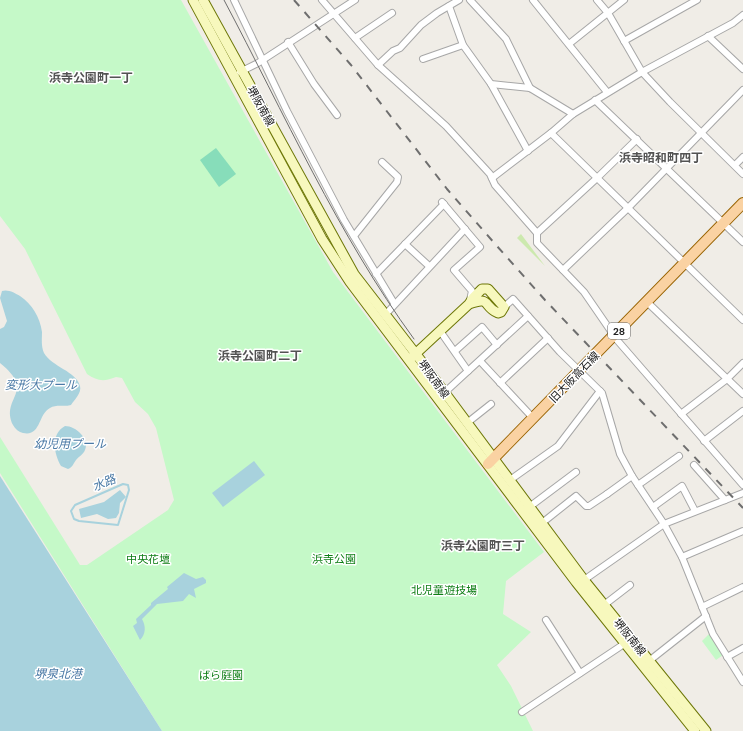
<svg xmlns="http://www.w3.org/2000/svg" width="743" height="731" font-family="'DM Sans','Noto Sans JP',sans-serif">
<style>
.grass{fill:#cce9ae}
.park{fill:#c5f9c8}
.pitch{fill:#87ddba}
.water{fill:#a8d2dd}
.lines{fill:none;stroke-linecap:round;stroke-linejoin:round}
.stream{stroke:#a8d2dd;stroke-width:2}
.street-casing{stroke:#a7a7a7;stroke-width:8}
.secondary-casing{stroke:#6d7707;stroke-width:11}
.primary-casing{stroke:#996403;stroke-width:12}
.street{stroke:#fff;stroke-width:6}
.secondary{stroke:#f7f8bd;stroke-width:9}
.primary{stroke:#fad2a2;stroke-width:10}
.tram{stroke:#6e6e6e;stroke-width:1}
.rail{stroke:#6e6e6e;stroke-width:2;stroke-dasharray:8 8;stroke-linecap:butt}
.labels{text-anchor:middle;stroke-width:3;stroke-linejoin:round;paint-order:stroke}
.shield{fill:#fff;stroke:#636363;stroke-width:1}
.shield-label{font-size:10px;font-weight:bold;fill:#202020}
.street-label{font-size:11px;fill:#202020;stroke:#fff}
.park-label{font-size:11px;fill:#0e7e15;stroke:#fff}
.neighbourhood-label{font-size:12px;font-weight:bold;fill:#535353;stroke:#fff}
.water-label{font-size:12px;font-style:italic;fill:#4b7aa6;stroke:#fff}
</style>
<rect width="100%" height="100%" fill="#f0ede7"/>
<path class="grass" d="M 521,234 L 545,266 L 517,238 Z"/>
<g class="park">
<path d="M 0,0 L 181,0 L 333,272 L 544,552 L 506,581 L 503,614 L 531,632 L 497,665 L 511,686 L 533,731 L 162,731 L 0,473 L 0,437 L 80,565 L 87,565 L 168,510 L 174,500 L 156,428 L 148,414 L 135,402 L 122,378 L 116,377 C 104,382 97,381 87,374 L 25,249 L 0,216 Z"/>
<path d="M 711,632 L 723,655 L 716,660 L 702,641 Z"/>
</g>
<path class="pitch" d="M 216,148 L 236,174 L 219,187 L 200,160 Z"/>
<g class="water">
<path d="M 2,291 C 8,289 15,293 20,296 C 32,304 40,317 42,332 C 42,339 41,346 44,353 C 52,367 76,371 80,386 C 82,393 74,400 71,405 C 64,407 56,404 50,408 C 38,414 41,437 23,433 C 19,432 15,429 13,425 C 0,397 37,393 0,363 L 0,329 L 4,327 L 7,321 L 0,298 Z"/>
<path d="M 65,426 C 76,426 90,439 85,450 C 83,455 79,456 76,460 C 73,464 73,467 68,469 L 61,466 C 54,454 50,434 65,426 Z"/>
<path d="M 254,461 L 265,475 L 223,507 L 212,493 Z"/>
<path d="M 0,476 L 162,731 L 0,731 Z"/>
<path d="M 120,490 L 126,497 L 120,503 L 119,513 L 116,518 L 108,519 L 97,514 L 81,518 L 79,509 L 104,502 Z"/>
<path d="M 184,573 L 196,579 L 203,577 L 206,580 L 206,583 L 194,589 L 196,598 L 189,594 L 183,601 L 157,604 L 142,619 C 146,626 146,634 140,640 L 133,626 L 137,623 L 136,619 L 151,605 L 151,603 L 168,589 L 167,587 Z"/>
</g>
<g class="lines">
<path class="stream" d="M 123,484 L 128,485 L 129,490 L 118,525 L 79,521 L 74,519 L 71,511 L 75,505 Z"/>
<g class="street-casing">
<g id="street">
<path d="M 234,0 L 287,111 L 344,220 L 394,303"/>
<path d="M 322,0 L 378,65 L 446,126 L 490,174 L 495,185 L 537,233 L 537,243 L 584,292 L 617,340 L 743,485"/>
<path d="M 470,0 L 506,39 L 530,88"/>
<path d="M 533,0 L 607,92"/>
<path d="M 597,0 L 608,13 L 642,72 L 670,102 L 743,174"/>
<path d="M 449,6 L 463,45 L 491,84 L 530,88 L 573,114"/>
<path d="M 708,36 L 743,69"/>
<path d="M 355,38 L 392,13"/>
<path d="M 624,41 L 697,0"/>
<path d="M 288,42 L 314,84 L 337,115"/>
<path d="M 569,44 L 624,0"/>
<path d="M 423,59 L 463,45"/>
<path d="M 378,65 L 393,51 L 400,48 L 421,25 L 437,13 L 459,0"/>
<path d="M 240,72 L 258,63 L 355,0"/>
<path d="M 491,84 L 528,151"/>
<path d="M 595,100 L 743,242"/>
<path d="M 551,133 L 743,320"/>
<path d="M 735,165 L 743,157"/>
<path d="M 492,178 L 551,133 L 573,114 L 642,72 L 733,23 L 743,15"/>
<path d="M 442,202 L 480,247 L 454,270 L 472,291 L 470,300"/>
<path d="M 537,233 L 597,178 L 637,139"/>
<path d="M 354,236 L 397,182 L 398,177 L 382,162"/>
<path d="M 405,244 L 429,266"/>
<path d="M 563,270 L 628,208 L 743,90"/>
<path d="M 376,274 L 444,204"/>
<path d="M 647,302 L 743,394"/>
<path d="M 504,307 L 513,299 L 560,352 L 602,393 L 620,454 L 632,476 L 664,524 L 682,557 L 713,634 L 743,682"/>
<path d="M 385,315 L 465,229"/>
<path d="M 440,331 L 468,371"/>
<path d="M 455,351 L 482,327 L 497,345"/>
<path d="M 480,361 L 533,418"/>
<path d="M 500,383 L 548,338"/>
<path d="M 444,393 L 528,316"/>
<path d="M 681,414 L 727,379 L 743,363"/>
<path d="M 467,423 L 491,404"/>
<path d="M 704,441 L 743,411"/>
<path d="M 694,465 L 725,500"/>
<path d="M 510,480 L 558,446 L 600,391"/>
<path d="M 638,485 L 679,456"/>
<path d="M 607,494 L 632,476"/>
<path d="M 653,507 L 682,486 L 695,511"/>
<path d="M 528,508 L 576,472"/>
<path d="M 542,523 L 576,496 L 586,506 L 589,506 L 607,494"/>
<path d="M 682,557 L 743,531"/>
<path d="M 584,580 L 664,524 L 743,493"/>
<path d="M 604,605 L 630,585"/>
<path d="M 702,607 L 743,587"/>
<path d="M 546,620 L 580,673"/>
<path d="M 727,657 L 743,648"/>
<path d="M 649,661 L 706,616"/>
<path d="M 522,712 L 627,642"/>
</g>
</g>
<g class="secondary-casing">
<g id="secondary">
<path d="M 193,0 L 322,239 L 350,282 L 576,582 L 695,731"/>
<path d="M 203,0 L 354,274 L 422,362 L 584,580 L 706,731"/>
<path d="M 411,358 L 469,304 L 473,298 L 482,289 L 488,289 L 504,307 L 501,312 L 498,313 C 482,306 492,296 469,304"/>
</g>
</g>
<g class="primary-casing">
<path id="primary" d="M 488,464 L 743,203"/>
</g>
<use href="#street" class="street"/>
<use href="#secondary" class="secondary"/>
<use href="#primary" class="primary"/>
<path class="tram" d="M 224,0 C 284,113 338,235 414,339"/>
<path class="rail" d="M 294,0 L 351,65 L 447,189 L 496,245 L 545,300 L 743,508"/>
</g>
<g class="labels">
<rect class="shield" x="608" y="323" width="22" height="16" rx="3"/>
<g class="shield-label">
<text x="619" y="335">28</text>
</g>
<g class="street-label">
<text transform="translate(261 106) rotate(61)" y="4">堺阪南線</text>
<text transform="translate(574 377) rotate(-46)" y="4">旧大阪高石線</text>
<text transform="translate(434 379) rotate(54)" y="4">堺阪南線</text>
<text transform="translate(630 637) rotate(51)" y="4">堺阪南線</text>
</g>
<g class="park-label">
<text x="148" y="563">中央花壇</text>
<text x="334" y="563">浜寺公園</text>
<text x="444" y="594">北児童遊技場</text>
<text x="221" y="679">ばら庭園</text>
</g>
<g class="neighbourhood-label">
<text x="91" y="82">浜寺公園町一丁</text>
<text x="661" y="162">浜寺昭和町四丁</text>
<text x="260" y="360">浜寺公園町二丁</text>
<text x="483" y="550">浜寺公園町三丁</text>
</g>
<g class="water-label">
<text x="41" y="389">変形大プール</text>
<text x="70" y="448">幼児用プール</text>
<text transform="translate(104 483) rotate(-23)" y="4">水路</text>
<text x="58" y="678">堺泉北港</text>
</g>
</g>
</svg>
